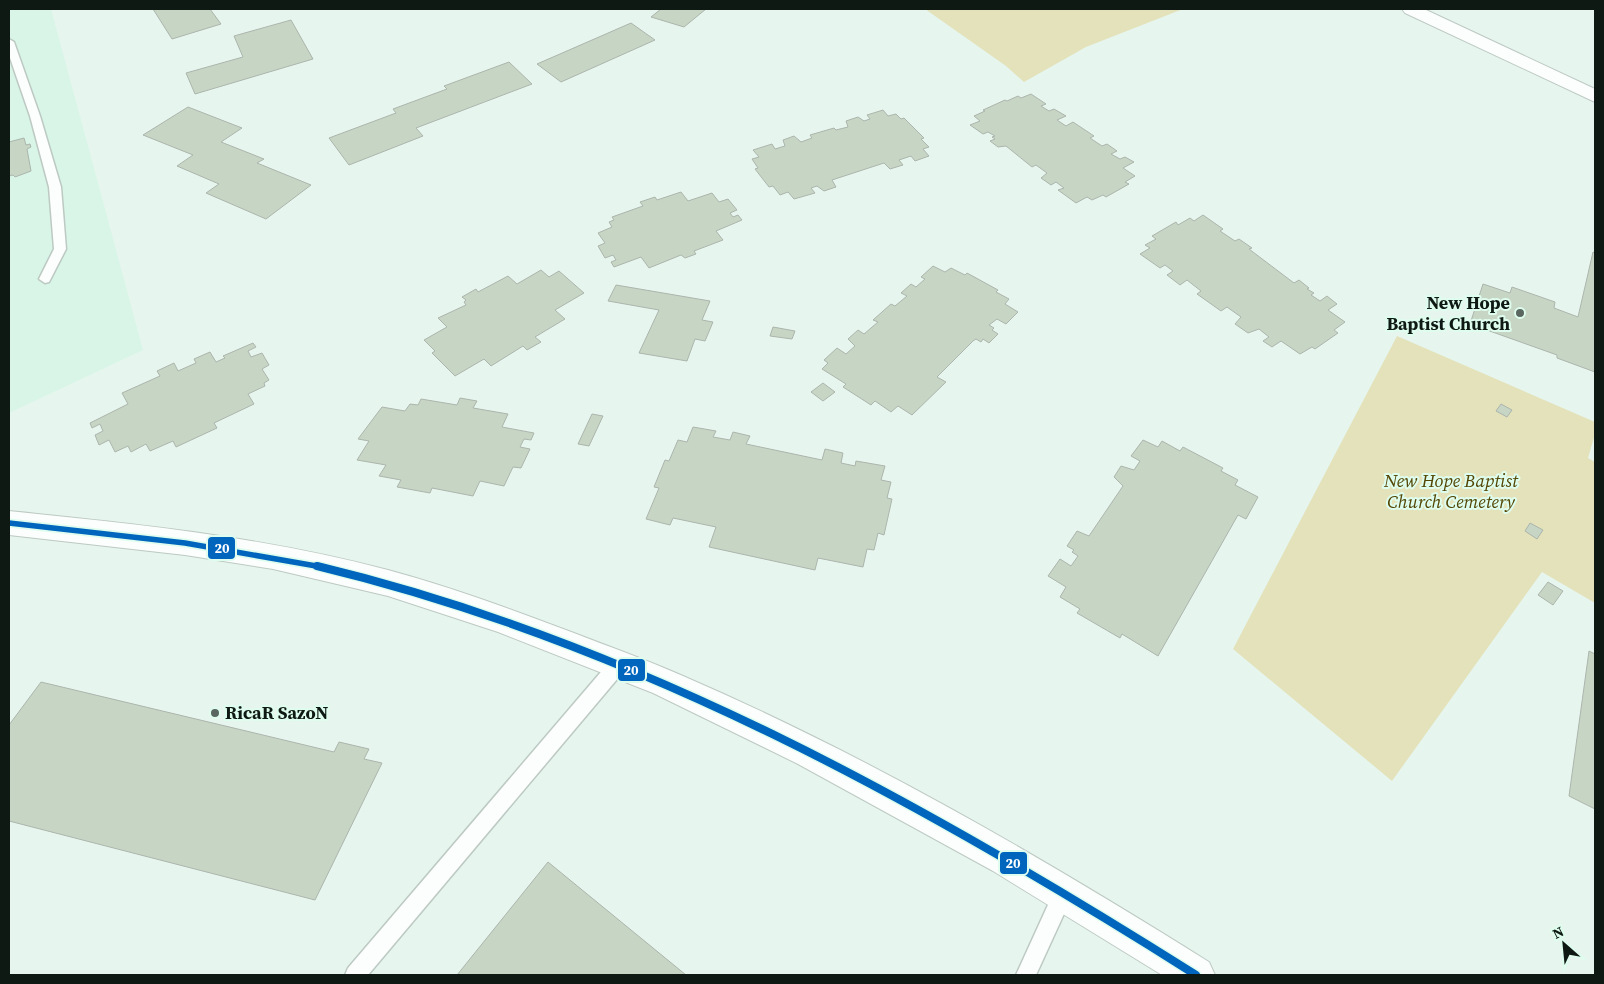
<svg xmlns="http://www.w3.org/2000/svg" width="1604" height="984" font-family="'Source Serif 4',serif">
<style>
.built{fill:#d8f5e7}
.green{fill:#e4e2bb}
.building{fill:#c7d5c4;stroke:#acb5ad}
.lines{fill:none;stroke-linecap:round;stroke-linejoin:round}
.lane-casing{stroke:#bdc9c3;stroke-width:3}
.secondary-casing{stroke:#bdc9c3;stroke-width:2}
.primary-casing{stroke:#bdc9c3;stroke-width:2}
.lane{fill:#fbfefc;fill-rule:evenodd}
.secondary{fill:#fbfefc;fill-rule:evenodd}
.primary{fill:#fbfefc;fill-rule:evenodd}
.bus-1-far1-casing{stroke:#dffdee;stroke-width:9}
.bus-1-casing{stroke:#dffdee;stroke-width:11}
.bus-1-far1{stroke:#0065bd;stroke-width:5.5}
.bus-1{stroke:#0065bd;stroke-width:8}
.poi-dot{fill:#5a6660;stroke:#dffdee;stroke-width:2}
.labels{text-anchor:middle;stroke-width:4;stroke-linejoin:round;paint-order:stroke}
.poi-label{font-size:18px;font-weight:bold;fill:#0e1914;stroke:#dffdee;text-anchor:end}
.park-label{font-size:18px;font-style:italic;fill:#534604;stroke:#dffdee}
.line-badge{stroke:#dffdee;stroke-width:2}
.badge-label{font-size:14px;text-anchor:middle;font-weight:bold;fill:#fff}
</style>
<rect width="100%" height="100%" fill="#e6f6ee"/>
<path class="built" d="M 9,9 L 51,9 L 143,350 L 9,413 Z"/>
<g class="green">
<path d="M 925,9 L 1183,9 L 1086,47 L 1024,82 L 1006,66 Z"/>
<path d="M 1397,336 L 1595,422 L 1595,434 L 1588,458 L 1595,462 L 1595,603 L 1542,572 L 1392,781 L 1233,649 Z"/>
</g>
<g class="building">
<path d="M 153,9 L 210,9 L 221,24 L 172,39 Z"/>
<path d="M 661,9 L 706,9 L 684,27 L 651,17 Z"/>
<path d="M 291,20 L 313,59 L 195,94 L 186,73 L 243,57 L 234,36 Z"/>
<path d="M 631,23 L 655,40 L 561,82 L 537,64 Z"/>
<path d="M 509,62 L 532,84 L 416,128 L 423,136 L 349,165 L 329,138 L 396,113 L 393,109 L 447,89 L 444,86 Z"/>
<path d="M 1031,94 L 1046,104 L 1041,106 L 1049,111 L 1054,109 L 1066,116 L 1057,120 L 1066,126 L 1073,122 L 1094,136 L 1090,138 L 1102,146 L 1107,144 L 1117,151 L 1111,154 L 1120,159 L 1125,157 L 1134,162 L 1123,168 L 1135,176 L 1125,182 L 1129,184 L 1106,197 L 1103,195 L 1092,200 L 1087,197 L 1076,203 L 1058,190 L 1064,188 L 1056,182 L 1051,185 L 1041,178 L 1047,173 L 1036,165 L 1032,167 L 1006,146 L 998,147 L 990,141 L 995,139 L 992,137 L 995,136 L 988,132 L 983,134 L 970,125 L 980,121 L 974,116 L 985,111 L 983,110 L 1005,100 L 1007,101 L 1018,96 L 1021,98 Z"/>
<path d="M 188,107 L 242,128 L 221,142 L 264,159 L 257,163 L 311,185 L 266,219 L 206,193 L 219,184 L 177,166 L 193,155 L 143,135 Z"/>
<path d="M 883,110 L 888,116 L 896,114 L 901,119 L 904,118 L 924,138 L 921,139 L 929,147 L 923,149 L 929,156 L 915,161 L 911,156 L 899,160 L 903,165 L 890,169 L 884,163 L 832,180 L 836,187 L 824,191 L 817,186 L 811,188 L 815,193 L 794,199 L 788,192 L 780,195 L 773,186 L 769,187 L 755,169 L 758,168 L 752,159 L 759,157 L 753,150 L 772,144 L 775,149 L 785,146 L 783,140 L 794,136 L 801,142 L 812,138 L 810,135 L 834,128 L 836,130 L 848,127 L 846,121 L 858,117 L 864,121 L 870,119 L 867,115 Z"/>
<path d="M 24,138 L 26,145 L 30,144 L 31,147 L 27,149 L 31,171 L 15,177 L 13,175 L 9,176 L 9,142 Z"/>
<path d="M 681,192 L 688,201 L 712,193 L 719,202 L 728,199 L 737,210 L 730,213 L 733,217 L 738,215 L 742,220 L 716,231 L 723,240 L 694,251 L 696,254 L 685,258 L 681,255 L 649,268 L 641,257 L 614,267 L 611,262 L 616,260 L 613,255 L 605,258 L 598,246 L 605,243 L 598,233 L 612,227 L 609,222 L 614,220 L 612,217 L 643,206 L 640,202 L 655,197 L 657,200 Z"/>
<path d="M 1203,215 L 1223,229 L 1220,231 L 1235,241 L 1239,239 L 1252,248 L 1249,249 L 1290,280 L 1294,283 L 1299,280 L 1309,288 L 1307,289 L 1314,293 L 1311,295 L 1320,301 L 1327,296 L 1337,304 L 1328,310 L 1345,322 L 1334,330 L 1338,333 L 1315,349 L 1312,347 L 1300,354 L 1281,341 L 1272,347 L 1263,341 L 1269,337 L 1259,329 L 1248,333 L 1235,324 L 1241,317 L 1227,307 L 1221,311 L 1197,294 L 1201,291 L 1187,280 L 1180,285 L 1167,275 L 1173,271 L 1165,265 L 1160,268 L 1140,254 L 1150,248 L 1145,245 L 1156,239 L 1152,236 L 1176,222 L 1178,225 L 1190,218 L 1194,221 Z"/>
<path d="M 1593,252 L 1595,253 L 1595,372 L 1557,358 L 1557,355 L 1470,324 L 1483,284 L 1510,293 L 1512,287 L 1555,302 L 1554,308 L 1578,317 Z"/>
<path d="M 933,266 L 945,272 L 951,268 L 965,275 L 967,273 L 998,290 L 996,292 L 1009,299 L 1005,304 L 1018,312 L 1006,324 L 997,319 L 989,325 L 994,328 L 992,330 L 998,334 L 989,343 L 983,339 L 981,342 L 976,339 L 973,341 L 937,377 L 946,382 L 912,415 L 898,406 L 891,412 L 875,401 L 871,405 L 843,387 L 846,384 L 822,369 L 828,363 L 824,360 L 837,348 L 846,354 L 855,346 L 848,339 L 858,330 L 864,334 L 878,322 L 873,320 L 891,304 L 895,306 L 907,296 L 901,293 L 911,284 L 916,287 L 925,279 L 921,277 Z"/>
<path d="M 541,270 L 549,277 L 559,271 L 584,293 L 555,310 L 565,319 L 535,337 L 541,342 L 527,350 L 523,346 L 491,366 L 484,359 L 455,376 L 432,353 L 435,351 L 424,340 L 447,327 L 438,318 L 466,305 L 464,302 L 466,300 L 462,297 L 476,289 L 478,292 L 508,276 L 517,284 Z"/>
<path d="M 616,285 L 710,301 L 702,320 L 713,322 L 705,341 L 695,339 L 687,361 L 639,353 L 659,310 L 608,301 Z"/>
<path d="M 773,327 L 795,331 L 792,339 L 770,336 Z"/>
<path d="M 253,343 L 256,347 L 248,351 L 251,357 L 262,353 L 269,365 L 262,369 L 269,380 L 264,383 L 265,386 L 248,394 L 254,404 L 214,423 L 217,428 L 176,447 L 173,441 L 150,451 L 146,444 L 131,452 L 128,446 L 115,452 L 109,440 L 99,445 L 95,435 L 103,431 L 100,424 L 92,428 L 90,423 L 128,404 L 122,393 L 160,376 L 157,371 L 174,363 L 178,371 L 196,363 L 194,359 L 210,352 L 216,362 L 225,358 L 223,356 Z"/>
<path d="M 823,383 L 835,392 L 823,401 L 811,392 Z"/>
<path d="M 460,398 L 477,401 L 473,408 L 508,414 L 502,427 L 534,433 L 531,440 L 524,439 L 520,447 L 530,449 L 521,468 L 513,467 L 504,486 L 480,481 L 473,496 L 432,488 L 430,493 L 397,487 L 401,480 L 379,476 L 386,465 L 357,460 L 369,441 L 358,439 L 382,407 L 405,411 L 410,404 L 418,405 L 421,399 L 457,405 Z"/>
<path d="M 1501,404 L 1512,410 L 1507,417 L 1496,411 Z"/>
<path d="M 592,414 L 603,416 L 589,446 L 578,444 Z"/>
<path d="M 693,427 L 716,431 L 713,437 L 730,440 L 733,432 L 750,436 L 746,444 L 822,460 L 825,449 L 843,453 L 841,463 L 855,466 L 856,461 L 885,466 L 881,480 L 891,482 L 887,498 L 892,499 L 884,535 L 878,533 L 874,550 L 867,549 L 863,567 L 818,558 L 815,570 L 709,547 L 716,527 L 673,518 L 670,525 L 646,519 L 659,488 L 654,487 L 665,460 L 669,461 L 678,440 L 687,442 Z"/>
<path d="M 1143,440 L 1158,447 L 1162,441 L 1180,451 L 1183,447 L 1223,468 L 1221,471 L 1238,480 L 1235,485 L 1258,497 L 1246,519 L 1238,515 L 1158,656 L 1122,634 L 1120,638 L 1077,613 L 1080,609 L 1060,597 L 1066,587 L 1048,576 L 1060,559 L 1071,566 L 1078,556 L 1072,552 L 1074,550 L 1067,546 L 1077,531 L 1089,536 L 1123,486 L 1114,477 L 1121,466 L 1134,470 L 1140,461 L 1131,456 Z"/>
<path d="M 1530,523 L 1543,530 L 1537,539 L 1525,531 Z"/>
<path d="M 1548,582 L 1563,591 L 1553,605 L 1538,595 Z"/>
<path d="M 1589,651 L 1595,654 L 1595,809 L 1569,796 Z"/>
<path d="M 41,682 L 334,752 L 339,742 L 369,749 L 364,759 L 382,763 L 315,900 L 9,821 L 9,725 Z"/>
<path d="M 548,862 L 686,975 L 457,975 Z"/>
</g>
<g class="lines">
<g class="lane-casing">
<g id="lane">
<path d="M 9,39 L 14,42 L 40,116 L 61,187 L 66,249 L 49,282 L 45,283 L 39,279 L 54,249 L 49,187 L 30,116 L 9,55 Z"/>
<path d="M 618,657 L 624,659 L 626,665 L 624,671 L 368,975 L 345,975 L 348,968 L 612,659 Z"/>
<path d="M 1064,882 L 1071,885 L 1074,892 L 1036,975 L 1016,975 L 1057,885 Z"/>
</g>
</g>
<g class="secondary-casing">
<path id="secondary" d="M 9,511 C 137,524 264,537 388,570 C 451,587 513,610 574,633 C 610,647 647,660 683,676 C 866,755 1040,856 1209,962 L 1215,975 L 1162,975 L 993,871 L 798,764 L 653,693 L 498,632 L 388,596 L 273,569 L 185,555 L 9,535 Z"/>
</g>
<g class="primary-casing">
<path id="primary" d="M 1402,9 L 1424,9 L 1595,89 L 1595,102 L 1405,13 Z"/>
</g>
<use href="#lane" class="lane"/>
<use href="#secondary" class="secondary"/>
<use href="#primary" class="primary"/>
<g class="bus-1-far1-casing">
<path id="bus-1-far1" d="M 9,523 L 185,543 L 322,567"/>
</g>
<g class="bus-1-casing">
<path id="bus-1" d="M 317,566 C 634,642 922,802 1196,975"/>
</g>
<use href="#bus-1-far1" class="bus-1-far1"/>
<use href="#bus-1" class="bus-1"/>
</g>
<g class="poi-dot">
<circle cx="1520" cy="313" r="5"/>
<circle cx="215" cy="713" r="5"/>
</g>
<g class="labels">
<g class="poi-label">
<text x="1510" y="309">New Hope<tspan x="1510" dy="21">Baptist Church</tspan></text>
<text x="225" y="719" text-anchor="start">RicaR SazoN</text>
</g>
<g class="park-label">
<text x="1451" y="487">New Hope Baptist<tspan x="1451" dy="21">Church Cemetery</tspan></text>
</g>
</g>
<g class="line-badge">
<rect x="207" y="536" width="29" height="24" rx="5" fill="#0065bd"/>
<rect x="617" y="658" width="29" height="24" rx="5" fill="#0065bd"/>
<rect x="999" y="851" width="29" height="24" rx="5" fill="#0065bd"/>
</g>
<g class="badge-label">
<text x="222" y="553">20</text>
<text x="631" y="675">20</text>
<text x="1013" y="868">20</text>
</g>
<rect width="1604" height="984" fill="none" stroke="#0e1914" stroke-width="20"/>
<g transform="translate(1564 944) rotate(333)" stroke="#dffdee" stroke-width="4" paint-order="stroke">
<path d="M0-4L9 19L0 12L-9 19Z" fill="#0e1914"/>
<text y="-8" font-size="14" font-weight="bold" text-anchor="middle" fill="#0e1914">N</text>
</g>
</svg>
